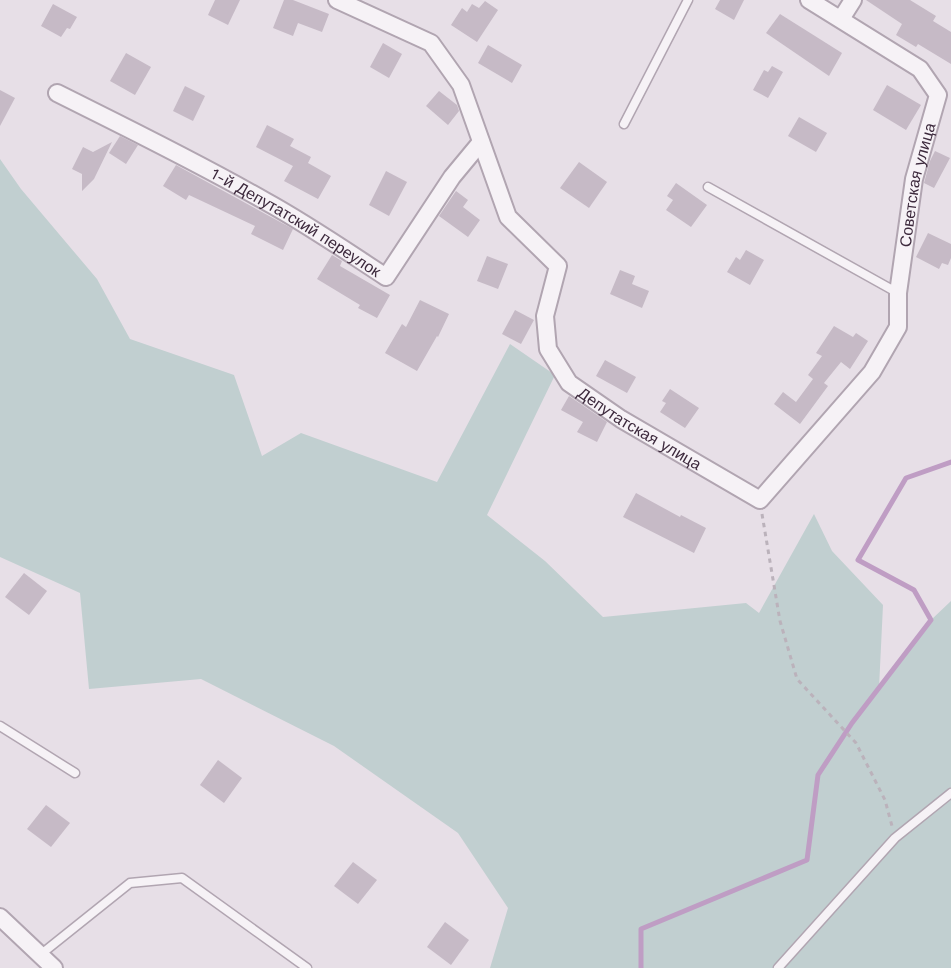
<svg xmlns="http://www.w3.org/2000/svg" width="951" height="968" font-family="'Work Sans',sans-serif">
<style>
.green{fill:#c1cfd0}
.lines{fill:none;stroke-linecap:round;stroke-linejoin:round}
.stream{stroke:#bf9dc4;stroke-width:5}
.building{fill:#c6bac6}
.lane-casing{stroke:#b1a5b1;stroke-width:11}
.street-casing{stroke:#b1a5b1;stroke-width:20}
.path{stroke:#bbb2bb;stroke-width:3;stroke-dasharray:4.5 4.5;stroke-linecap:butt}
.lane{stroke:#f6f2f6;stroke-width:8}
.street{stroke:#f6f2f6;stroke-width:16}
.labels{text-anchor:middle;stroke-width:5;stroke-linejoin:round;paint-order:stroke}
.street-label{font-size:16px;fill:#3d2a3d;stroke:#f5eff5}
</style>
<rect width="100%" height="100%" fill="#e7dfe7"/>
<path class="green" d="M 0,159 L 21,189 L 97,279 L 130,339 L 234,375 L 262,456 L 301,433 L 437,482 L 510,344 L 555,375 L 487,515 L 545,561 L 603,617 L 746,603 L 759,613 L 814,514 L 832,551 L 883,605 L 879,688 L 931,620 L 951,601 L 951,968 L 490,968 L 508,908 L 458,833 L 334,746 L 201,679 L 89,689 L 80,593 L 0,557 Z"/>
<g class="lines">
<path class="stream" d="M 641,968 L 641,929 L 807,860 L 818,775 L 852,723 L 931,620 L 914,590 L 858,560 L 906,478 L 951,462"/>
</g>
<g class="building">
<path d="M 215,0 L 240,0 L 228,25 L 208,15 Z"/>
<path d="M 284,0 L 293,0 L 329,14 L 322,32 L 298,23 L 293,36 L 273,28 Z"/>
<path d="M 720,0 L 744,0 L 734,20 L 715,9 Z"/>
<path d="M 866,0 L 910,0 L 936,16 L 933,21 L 951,32 L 951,64 L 918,44 L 916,47 L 896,35 L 902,24 Z"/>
<path d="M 485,1 L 498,10 L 477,42 L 451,25 L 462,8 L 467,12 L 472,4 L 479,8 Z"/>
<path d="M 53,4 L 77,17 L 70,29 L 67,28 L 61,37 L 41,26 Z"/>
<path d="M 780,14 L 842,53 L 829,76 L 766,33 Z"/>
<path d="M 383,43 L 402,54 L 389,78 L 370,67 Z"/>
<path d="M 488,45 L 522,65 L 512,83 L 478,63 Z"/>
<path d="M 126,53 L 151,67 L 135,95 L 110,81 Z"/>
<path d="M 772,66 L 783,72 L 768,98 L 753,90 L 764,70 L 768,72 Z"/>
<path d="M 887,85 L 921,105 L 906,130 L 873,110 Z"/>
<path d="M 185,86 L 205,96 L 193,121 L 173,111 Z"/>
<path d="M 0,90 L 15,98 L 0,126 Z"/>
<path d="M 439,91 L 457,105 L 459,111 L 448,125 L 426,106 Z"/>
<path d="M 799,117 L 827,133 L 816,152 L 788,136 Z"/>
<path d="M 267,125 L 294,139 L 290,146 L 311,157 L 308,163 L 331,176 L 318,199 L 284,181 L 293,166 L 256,147 Z"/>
<path d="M 120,136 L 138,145 L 126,164 L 109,153 Z"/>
<path d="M 112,142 L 94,179 L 82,191 L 82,174 L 72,169 L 83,147 L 93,152 Z"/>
<path d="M 935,151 L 950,158 L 934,188 L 924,183 L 930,161 Z"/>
<path d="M 579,162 L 607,182 L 589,208 L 560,188 Z"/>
<path d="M 176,165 L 293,229 L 283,250 L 251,234 L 255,226 L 189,195 L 186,200 L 163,186 Z"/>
<path d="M 386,171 L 407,182 L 389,216 L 369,205 Z"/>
<path d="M 676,183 L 707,205 L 691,227 L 666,210 L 673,200 L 667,196 Z"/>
<path d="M 456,191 L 468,200 L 463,207 L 480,220 L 468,237 L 439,216 Z"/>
<path d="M 928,233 L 951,244 L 951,258 L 948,265 L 942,263 L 939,269 L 916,257 Z"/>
<path d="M 746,250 L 764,260 L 750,285 L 727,272 L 736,257 L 740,260 Z"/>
<path d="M 332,255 L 342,261 L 340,266 L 390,295 L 377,318 L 358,308 L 360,305 L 317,279 Z"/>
<path d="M 487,256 L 508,264 L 498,289 L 477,281 Z"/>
<path d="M 620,270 L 635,276 L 632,284 L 649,291 L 642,308 L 610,294 Z"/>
<path d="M 420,300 L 449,314 L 438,337 L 437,336 L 417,371 L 385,353 L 402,324 L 406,327 Z"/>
<path d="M 515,310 L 534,320 L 521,344 L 502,334 Z"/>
<path d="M 834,326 L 853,337 L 856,333 L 868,341 L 850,369 L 841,362 L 824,383 L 828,386 L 800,424 L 774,404 L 783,392 L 796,402 L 813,379 L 808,375 L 822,356 L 816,353 Z"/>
<path d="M 605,360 L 636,377 L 627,393 L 596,376 Z"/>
<path d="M 670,389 L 699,408 L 685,428 L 660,412 L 666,403 L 662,401 Z"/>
<path d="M 569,396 L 607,422 L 597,442 L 577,432 L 583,422 L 561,410 Z"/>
<path d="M 636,493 L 680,517 L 681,515 L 706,528 L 694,553 L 623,517 Z"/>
<path d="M 24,573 L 47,591 L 29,615 L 5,597 Z"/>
<path d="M 218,760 L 242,778 L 224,803 L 200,785 Z"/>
<path d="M 46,805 L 70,823 L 51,847 L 27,829 Z"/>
<path d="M 353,862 L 377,880 L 358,904 L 334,886 Z"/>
<path d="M 445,922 L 469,940 L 451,965 L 427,947 Z"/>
</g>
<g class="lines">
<g class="lane-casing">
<g id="lane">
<path d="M 624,124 L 688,0"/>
<path d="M 708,187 L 898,293"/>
<path d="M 0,726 L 75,773"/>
<path d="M 40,955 L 130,883 L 182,878 L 307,968"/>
<path d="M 778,968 L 895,838 L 951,793"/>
</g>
</g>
<g class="street-casing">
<g id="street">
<path id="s1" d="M 337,0 L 431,43 L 461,85 L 508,217 L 558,266 L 545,316 L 548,349 L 569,383 L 621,419 L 760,500 L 872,372 L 898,327 L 898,293 L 914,179 L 938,95 L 920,69 L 809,0"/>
<path d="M 841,19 L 853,0"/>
<path id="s2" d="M 57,93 C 127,128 197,162 265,201 C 307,224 346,251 386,277 L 452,177 L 481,142"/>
<path d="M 0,917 L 54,968"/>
</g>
</g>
<path class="path" d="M 762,514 L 780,621 L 797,679 L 856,743 L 885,800 L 892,826"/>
<use href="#lane" class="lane"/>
<use href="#street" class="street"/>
</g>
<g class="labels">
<g class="street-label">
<text dy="6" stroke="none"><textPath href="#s1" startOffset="1080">Советская улица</textPath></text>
<text dy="6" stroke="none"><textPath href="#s2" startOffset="272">1-й Депутатский переулок</textPath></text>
<text dy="6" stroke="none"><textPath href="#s1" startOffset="574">Депутатская улица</textPath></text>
</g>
</g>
</svg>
